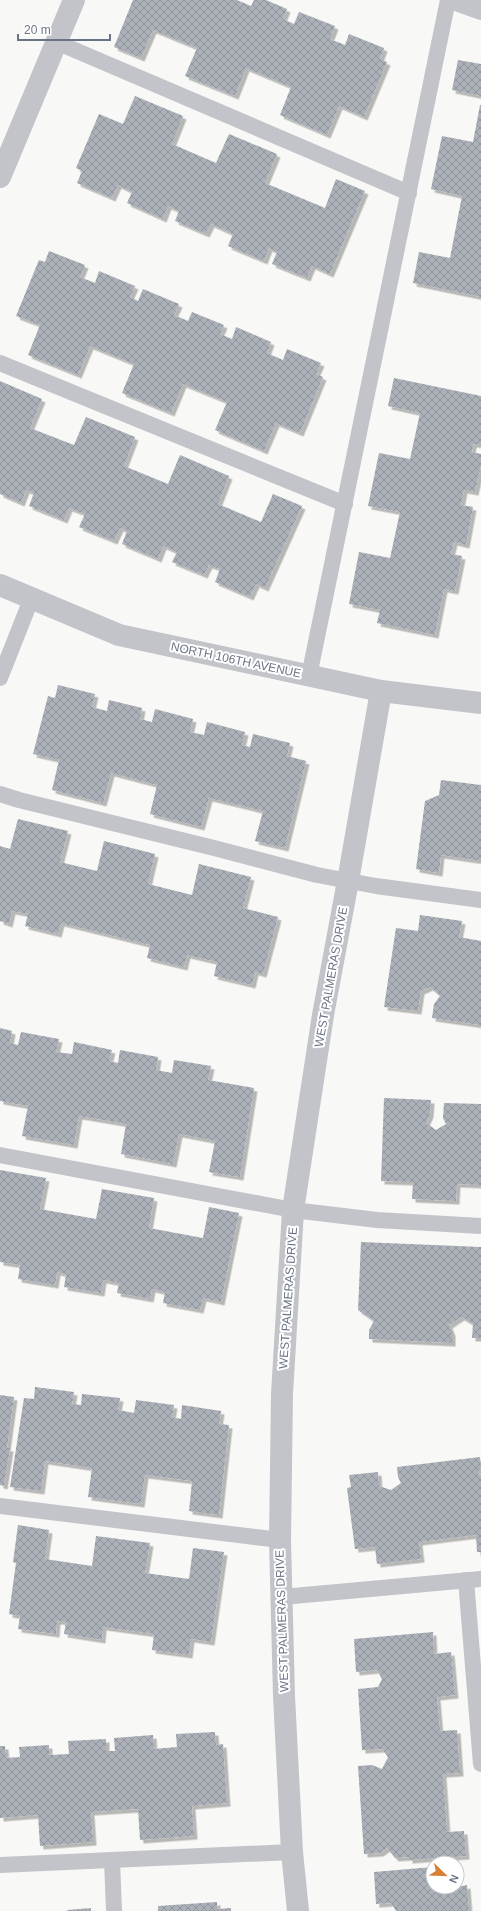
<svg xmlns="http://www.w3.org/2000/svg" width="481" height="1911" font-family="Arial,sans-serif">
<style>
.building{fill:url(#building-cross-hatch);filter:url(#shadow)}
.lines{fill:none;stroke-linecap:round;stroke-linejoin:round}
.service{stroke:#c2c4c9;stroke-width:16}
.minor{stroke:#c2c4c9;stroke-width:22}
.labels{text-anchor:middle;stroke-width:4;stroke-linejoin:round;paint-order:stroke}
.street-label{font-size:12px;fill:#6a7385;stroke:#fff}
</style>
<defs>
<pattern id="building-cross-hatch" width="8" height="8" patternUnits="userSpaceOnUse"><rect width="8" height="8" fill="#acb0b8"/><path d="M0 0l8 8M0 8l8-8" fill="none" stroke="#90949b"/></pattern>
<filter id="shadow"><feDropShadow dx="3.5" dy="3.5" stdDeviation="0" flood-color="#0004"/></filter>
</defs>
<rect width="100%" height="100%" fill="#f8f8f6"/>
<g class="building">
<path d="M 133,0 L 237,0 L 251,6 L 254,0 L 266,0 L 287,9 L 283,19 L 294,24 L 299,12 L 335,26 L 330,39 L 345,45 L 349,34 L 384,48 L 380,59 L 387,62 L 364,117 L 339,106 L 327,135 L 280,115 L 291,87 L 246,68 L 235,96 L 185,76 L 197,48 L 153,30 L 141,58 L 114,47 Z"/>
<path d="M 458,60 L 481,64 L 481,96 L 452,90 Z"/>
<path d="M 135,96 L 183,116 L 172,144 L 216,163 L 229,134 L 277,154 L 265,183 L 325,208 L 336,179 L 365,191 L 330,274 L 312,266 L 307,278 L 272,264 L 277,252 L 269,248 L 264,261 L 228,246 L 233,234 L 211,224 L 206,234 L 175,221 L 179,211 L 168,206 L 163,219 L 127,203 L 132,192 L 118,185 L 112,198 L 77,183 L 82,171 L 76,168 L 99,114 L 123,124 Z"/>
<path d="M 480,105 L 481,105 L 481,297 L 413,283 L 419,252 L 450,258 L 462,196 L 431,189 L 442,136 L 473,142 Z"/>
<path d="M 49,251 L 85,265 L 80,277 L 95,283 L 99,271 L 135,286 L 130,297 L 138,301 L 143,289 L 179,304 L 174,315 L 188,321 L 192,312 L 224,325 L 220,334 L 232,339 L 236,327 L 271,342 L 267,353 L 283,360 L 287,349 L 321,363 L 316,374 L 323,377 L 300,433 L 276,423 L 264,451 L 215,430 L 227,402 L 183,384 L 171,413 L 122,393 L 134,364 L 90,346 L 78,375 L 28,355 L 40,325 L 16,316 L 39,260 L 45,262 Z"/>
<path d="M 394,378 L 481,396 L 481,445 L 473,444 L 472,452 L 481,454 L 481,465 L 475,492 L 464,490 L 461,505 L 473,507 L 466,545 L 454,542 L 451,554 L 462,556 L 455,591 L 444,589 L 435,635 L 377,623 L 380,610 L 349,604 L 359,552 L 390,558 L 400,512 L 368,506 L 379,453 L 410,459 L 420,413 L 388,406 Z"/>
<path d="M 0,381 L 42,399 L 30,428 L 74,445 L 86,417 L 135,437 L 124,466 L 168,484 L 180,455 L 229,476 L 218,504 L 261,522 L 273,494 L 302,506 L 265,588 L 256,584 L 250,597 L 215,582 L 220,569 L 209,565 L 204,575 L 172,562 L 177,552 L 163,546 L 158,559 L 122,544 L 127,531 L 120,528 L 114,541 L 79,527 L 85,514 L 69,508 L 64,520 L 29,506 L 34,493 L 26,490 L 21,503 L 0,494 Z"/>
<path d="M 58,685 L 95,694 L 92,707 L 107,711 L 109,700 L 142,708 L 140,719 L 152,722 L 155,709 L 193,719 L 190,732 L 204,735 L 207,722 L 245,732 L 242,745 L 250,747 L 253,734 L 290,743 L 287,756 L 306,761 L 285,848 L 255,841 L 263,811 L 209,798 L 201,827 L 150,814 L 157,785 L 111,773 L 103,803 L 52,790 L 59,760 L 33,754 L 48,696 L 55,698 Z"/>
<path d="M 441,780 L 481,785 L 481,861 L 441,855 L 439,873 L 416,869 L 425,801 L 439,795 Z"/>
<path d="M 18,819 L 68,831 L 60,862 L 97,871 L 104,841 L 155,854 L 148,884 L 192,895 L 199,864 L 251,877 L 243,908 L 278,917 L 263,974 L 255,972 L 252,985 L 214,976 L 217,962 L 187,955 L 184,967 L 147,958 L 150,945 L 61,923 L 58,934 L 25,926 L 28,914 L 12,911 L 9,924 L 0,921 L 0,846 L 10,849 Z"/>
<path d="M 420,915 L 462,921 L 459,937 L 481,941 L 481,1025 L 432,1018 L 434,1004 L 440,996 L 430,987 L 421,991 L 418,1011 L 384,1007 L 396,928 L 418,931 Z"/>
<path d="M 0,1028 L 12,1031 L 10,1043 L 18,1045 L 21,1032 L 59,1039 L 56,1052 L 72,1054 L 74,1042 L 112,1050 L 109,1061 L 118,1063 L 120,1050 L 158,1057 L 156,1070 L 172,1073 L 174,1060 L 211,1066 L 208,1080 L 254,1088 L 240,1177 L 209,1172 L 215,1141 L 179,1134 L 173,1164 L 121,1154 L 126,1124 L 79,1116 L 74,1145 L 22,1136 L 28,1106 L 0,1101 Z"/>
<path d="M 384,1098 L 431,1100 L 430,1114 L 426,1123 L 436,1130 L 446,1124 L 443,1118 L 444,1103 L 481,1104 L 481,1185 L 457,1184 L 456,1201 L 412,1199 L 413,1182 L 381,1181 Z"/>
<path d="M 0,1170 L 46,1178 L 40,1209 L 96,1219 L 102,1189 L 154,1198 L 149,1228 L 203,1238 L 209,1207 L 239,1213 L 221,1302 L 203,1298 L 200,1310 L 163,1303 L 165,1292 L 152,1289 L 150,1299 L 117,1293 L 119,1283 L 103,1280 L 101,1293 L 64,1287 L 66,1274 L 57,1272 L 55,1285 L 18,1279 L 20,1265 L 0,1262 Z"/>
<path d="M 361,1242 L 481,1247 L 481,1338 L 472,1338 L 473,1324 L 461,1317 L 449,1325 L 452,1333 L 452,1343 L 369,1339 L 369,1330 L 374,1321 L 358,1310 Z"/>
<path d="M 35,1387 L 74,1392 L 72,1404 L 81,1405 L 82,1394 L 120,1398 L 118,1410 L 134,1413 L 136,1400 L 174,1405 L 172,1417 L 181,1419 L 182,1405 L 221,1411 L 219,1424 L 229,1425 L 219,1515 L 189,1511 L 192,1481 L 145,1475 L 141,1504 L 88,1497 L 92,1468 L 45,1461 L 41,1491 L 10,1487 L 24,1398 L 34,1399 Z"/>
<path d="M 0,1395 L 14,1397 L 7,1448 L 10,1448 L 4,1486 L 0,1485 Z"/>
<path d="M 480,1457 L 481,1468 L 478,1474 L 481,1475 L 481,1552 L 477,1552 L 476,1535 L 419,1542 L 421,1559 L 377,1564 L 375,1547 L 355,1549 L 347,1488 L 351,1487 L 349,1475 L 378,1472 L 379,1486 L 391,1490 L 401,1483 L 398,1477 L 397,1467 Z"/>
<path d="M 18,1525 L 49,1530 L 45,1559 L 92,1566 L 96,1536 L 150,1543 L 145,1573 L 189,1579 L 193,1548 L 224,1552 L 211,1642 L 191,1639 L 189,1655 L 152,1650 L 154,1634 L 103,1627 L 102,1640 L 64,1634 L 66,1622 L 57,1621 L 56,1634 L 18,1629 L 20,1616 L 9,1614 L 16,1563 L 13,1562 Z"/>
<path d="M 433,1632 L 434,1654 L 451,1652 L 455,1695 L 437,1697 L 440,1731 L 457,1730 L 460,1773 L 443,1774 L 447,1832 L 464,1831 L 466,1856 L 409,1860 L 409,1857 L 395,1858 L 387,1848 L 380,1853 L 364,1854 L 358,1766 L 372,1765 L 382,1769 L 388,1757 L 382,1749 L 362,1750 L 358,1689 L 378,1687 L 382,1679 L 377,1670 L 356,1672 L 354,1639 Z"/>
<path d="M 215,1732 L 216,1745 L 223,1744 L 227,1803 L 192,1806 L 194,1836 L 140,1840 L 138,1809 L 91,1812 L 93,1842 L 40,1846 L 38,1815 L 0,1818 L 0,1746 L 5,1746 L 6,1758 L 20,1757 L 19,1747 L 49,1745 L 49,1755 L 69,1754 L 68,1741 L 106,1739 L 106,1751 L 115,1751 L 114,1738 L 153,1735 L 154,1749 L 177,1747 L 176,1734 Z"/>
<path d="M 433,1867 L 433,1887 L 457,1887 L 467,1885 L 469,1911 L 396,1911 L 391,1903 L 376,1904 L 374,1872 Z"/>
<path d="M 217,1902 L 217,1909 L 231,1908 L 231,1911 L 158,1911 L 158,1906 Z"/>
<path d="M 91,1908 L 91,1911 L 67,1911 L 67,1910 Z"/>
</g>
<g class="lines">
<g class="service">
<path d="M 56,42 L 409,193"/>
<path d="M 0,363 L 345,504"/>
<path d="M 309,676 L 448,0"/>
<path d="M 0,678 L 32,597"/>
<path d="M 0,794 L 19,800 L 214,848 L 317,875 L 376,886 L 481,900"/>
<path d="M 0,1155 L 293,1210 L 377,1220 L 481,1226"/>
<path d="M 0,1506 L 280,1540"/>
<path d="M 466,1580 L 481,1764"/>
<path d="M 282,1597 L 481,1579"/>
<path d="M 112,1860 L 114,1911"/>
<path d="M 0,1865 L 292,1852"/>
</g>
<g class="minor">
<path d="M 456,0 L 481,9"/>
<path d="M 0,177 L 74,0"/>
<path d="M 0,585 L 119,635 L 381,691 L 481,703"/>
<path d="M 298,1911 L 292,1852 L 284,1696 L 280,1540 L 282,1394 L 293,1210 L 323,1015 L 348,881 L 381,691"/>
</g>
</g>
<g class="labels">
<g class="street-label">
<text transform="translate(236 660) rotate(12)" y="4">NORTH 106TH AVENUE</text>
<text transform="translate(331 977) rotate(-80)" y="4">WEST PALMERAS DRIVE</text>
<text transform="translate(288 1298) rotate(-86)" y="4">WEST PALMERAS DRIVE</text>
<text transform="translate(282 1621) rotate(-92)" y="4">WEST PALMERAS DRIVE</text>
</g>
</g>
<g transform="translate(445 1875) rotate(113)"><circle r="19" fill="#ffffff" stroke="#c3c7ce"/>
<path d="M0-3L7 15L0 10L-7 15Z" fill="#d78137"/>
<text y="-6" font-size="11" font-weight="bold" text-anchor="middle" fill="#6a7385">N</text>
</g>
<path d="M18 34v6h92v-6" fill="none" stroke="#6a7385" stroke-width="2"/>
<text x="24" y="34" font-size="12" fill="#6a7385" stroke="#ffffff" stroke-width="3" paint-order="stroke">20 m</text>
</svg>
